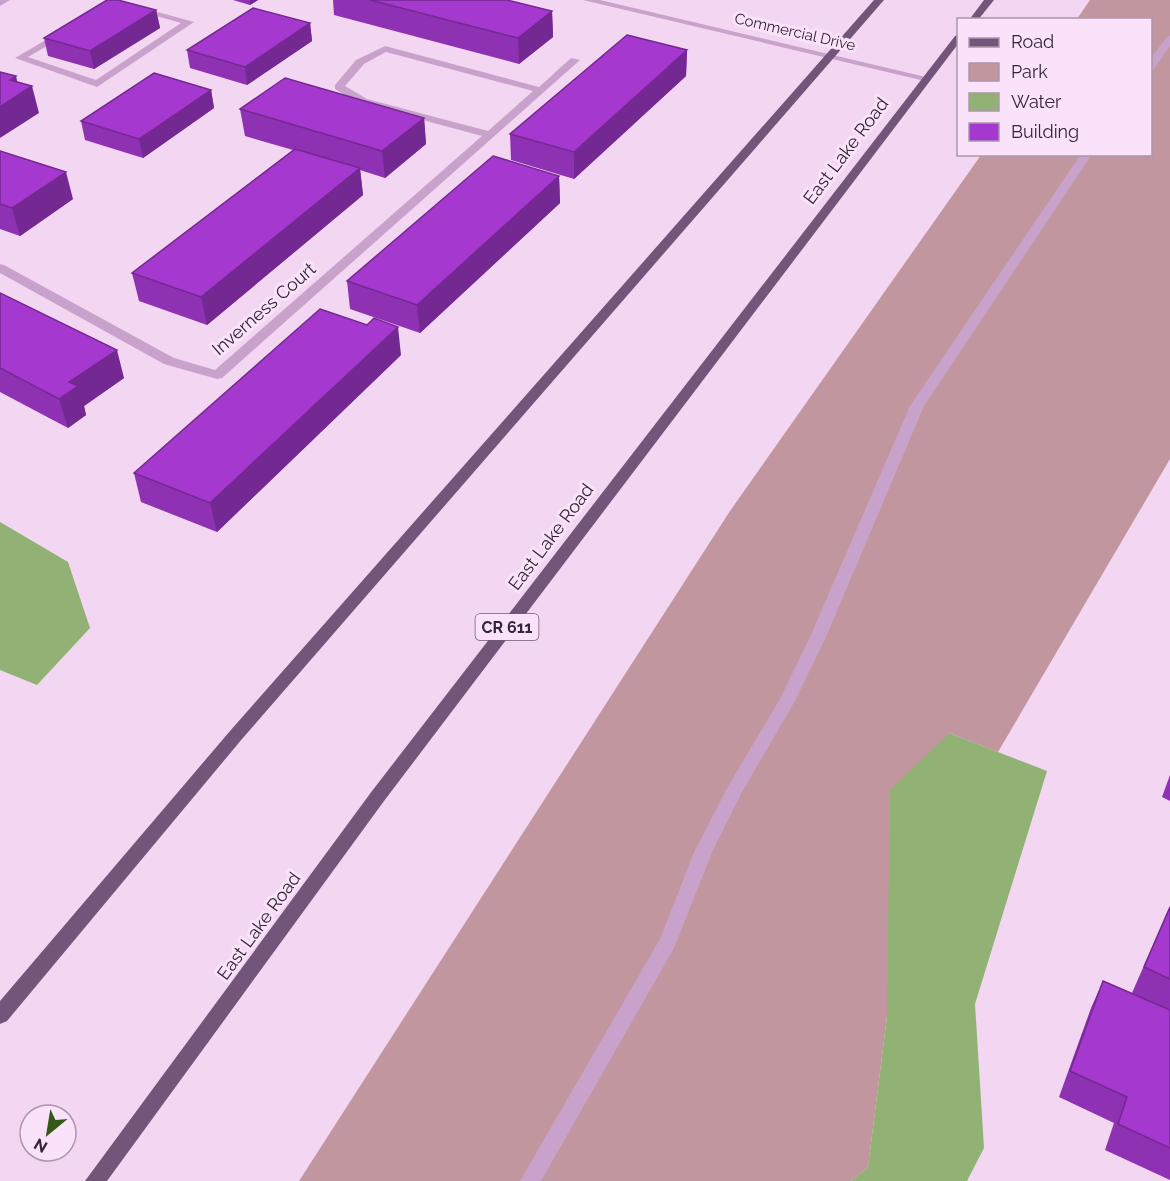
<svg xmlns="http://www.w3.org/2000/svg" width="1170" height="1181" font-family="Raleway,sans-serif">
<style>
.green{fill:#c2969e}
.water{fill:#91b274}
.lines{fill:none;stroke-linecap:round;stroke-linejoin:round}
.lane{fill:#c9a2cb;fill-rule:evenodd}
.street{fill:#c9a2cb;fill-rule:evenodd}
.primary{fill:#725579;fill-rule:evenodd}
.wall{fill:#8e31b2}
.shaded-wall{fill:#742891}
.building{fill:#a539cf;stroke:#742891;stroke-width:1.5}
.labels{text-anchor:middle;stroke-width:6;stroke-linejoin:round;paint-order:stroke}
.far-street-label{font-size:15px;fill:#322535;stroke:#fae3fa}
.shield{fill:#fae3fa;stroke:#6e5e70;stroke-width:1.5}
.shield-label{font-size:16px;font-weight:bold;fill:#322535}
.street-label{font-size:18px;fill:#322535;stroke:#fae3fa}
</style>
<rect width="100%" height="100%" fill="#f3d7f2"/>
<path class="green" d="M 1090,0 L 1170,0 L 1170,459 L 998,752 L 949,733 L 887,1016 L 868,1167 L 851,1181 L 299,1181 L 730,511 L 981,155 L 1150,154 L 1150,20 L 1077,19 Z"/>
<g class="water">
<path d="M 0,522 L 68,562 L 90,628 L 37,685 L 0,670 Z"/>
<path d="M 949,733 L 1047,771 L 975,1004 L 984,1148 L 967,1181 L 851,1181 L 868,1167 L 887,1016 L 890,790 Z"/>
</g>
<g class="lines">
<g class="lane">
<path d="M 1170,36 L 1170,46 L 1154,69 L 1150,70 L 1150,59 L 1167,37 Z"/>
<path d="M 1081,154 L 1092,154 L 924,406 L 826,637 L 795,701 L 742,792 L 713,850 L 674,948 L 541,1181 L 520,1181 L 660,939 L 695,850 L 730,783 L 780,699 L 810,637 L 910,406 Z"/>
</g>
<g class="street">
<path d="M 0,0 L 10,0 L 0,6 Z"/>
<path d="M 114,0 L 194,22 L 97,87 L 15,58 ZM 118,5 L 181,23 L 96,80 L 28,57 Z"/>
<path d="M 583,0 L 600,0 L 930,78 L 925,81 Z"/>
<path d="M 385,46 L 539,87 L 571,58 L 580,60 L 222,378 L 217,379 L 164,364 L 0,273 L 0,264 L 4,265 L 174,358 L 215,370 L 482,136 L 359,103 L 335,89 L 335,85 L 356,60 ZM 386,52 L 533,91 L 488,131 L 367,99 L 345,86 L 364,64 Z"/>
</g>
<g class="primary">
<path d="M 874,0 L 884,0 L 242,739 L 7,1021 L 0,1024 L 0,1001 L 230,731 Z"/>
<path d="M 984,0 L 994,0 L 978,20 L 969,20 Z"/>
<path d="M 958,35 L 958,44 L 384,801 L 107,1181 L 85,1181 L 372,791 L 955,36 Z"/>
</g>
</g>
<g class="wall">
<path d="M 233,0 L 258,0 L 250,5 Z"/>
<path d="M 333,0 L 507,0 L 552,11 L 553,37 L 519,64 L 334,15 Z"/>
<path d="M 156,10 L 160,28 L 94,69 L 48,56 L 44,38 Z"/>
<path d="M 310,23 L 312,41 L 247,85 L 190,68 L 187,50 Z"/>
<path d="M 687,50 L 686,76 L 574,179 L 511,160 L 510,134 Z"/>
<path d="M 211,90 L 214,108 L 143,158 L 85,140 L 81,121 Z"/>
<path d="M 240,109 L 424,118 L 426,144 L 385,178 L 360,170 L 363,195 L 207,325 L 139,301 L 132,273 L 293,150 L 245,136 Z"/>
<path d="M 0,151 L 73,199 L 20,236 L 0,229 Z"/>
<path d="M 559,176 L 560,203 L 420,333 L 350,309 L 347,281 Z"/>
<path d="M 0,293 L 124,378 L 84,406 L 86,415 L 68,428 L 0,392 Z"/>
<path d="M 401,355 L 217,532 L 141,502 L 134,473 Z"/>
<path d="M 1170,775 L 1170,801 L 1162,797 Z"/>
<path d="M 1170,906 L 1170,1180 L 1105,1150 L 1114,1123 L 1059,1097 L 1091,1008 L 1103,981 L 1132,993 Z"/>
</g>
<g class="shaded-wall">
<path d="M 250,0 L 258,0 L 250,5 Z"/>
<path d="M 156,10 L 160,28 L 94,69 L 90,51 Z"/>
<path d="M 552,11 L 553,37 L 519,64 L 518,38 Z"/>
<path d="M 310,23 L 312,41 L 247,85 L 245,67 Z"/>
<path d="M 687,50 L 686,76 L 574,179 L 574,152 Z"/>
<path d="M 16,76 L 20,94 L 32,86 L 39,113 L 0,138 L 0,106 L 10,80 Z"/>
<path d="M 211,90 L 214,108 L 143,158 L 139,139 Z"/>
<path d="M 424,118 L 426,144 L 385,178 L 382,151 Z"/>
<path d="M 360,168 L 363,195 L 207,325 L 201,297 Z"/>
<path d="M 66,172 L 73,199 L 20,236 L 12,208 Z"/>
<path d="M 559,176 L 560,203 L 420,333 L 417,305 Z"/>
<path d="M 398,327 L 401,355 L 217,532 L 210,503 Z"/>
<path d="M 117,350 L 124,378 L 84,406 L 86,415 L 68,428 L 59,399 L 69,382 Z"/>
</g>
<g class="building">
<path d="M 107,0 L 118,0 L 156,10 L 90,51 L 44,38 Z"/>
<path d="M 370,0 L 507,0 L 552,11 L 518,38 Z"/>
<path d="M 253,8 L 310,23 L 245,67 L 187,50 Z"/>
<path d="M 627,35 L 687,50 L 574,152 L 510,134 Z"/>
<path d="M 0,72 L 16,76 L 10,80 L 32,86 L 0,107 Z"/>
<path d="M 154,73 L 211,90 L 139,139 L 81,121 Z"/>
<path d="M 285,78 L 424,118 L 382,151 L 240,109 Z"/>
<path d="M 295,149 L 360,168 L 201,297 L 132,273 Z"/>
<path d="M 0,151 L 66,172 L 12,208 L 0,204 Z"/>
<path d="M 493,156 L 559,176 L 417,305 L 347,281 Z"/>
<path d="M 0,293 L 117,350 L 69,382 L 78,386 L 59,399 L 0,368 Z"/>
<path d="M 320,309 L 367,325 L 374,318 L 398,327 L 210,503 L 134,473 Z"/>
<path d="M 1170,907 L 1170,979 L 1144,967 Z"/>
<path d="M 1103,981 L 1170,1010 L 1170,1148 L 1118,1124 L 1127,1097 L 1070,1071 Z"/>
</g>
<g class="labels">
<g class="far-street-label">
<text transform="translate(795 32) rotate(13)" y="5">Commercial Drive</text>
</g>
<rect class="shield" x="475.5" y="614" width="63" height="26" rx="4.5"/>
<g class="shield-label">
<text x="507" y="633">CR 611</text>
</g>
<g class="street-label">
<text transform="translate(846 151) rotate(-53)" y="6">East Lake Road</text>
<text transform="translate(264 309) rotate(-41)" y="6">Inverness Court</text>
<text transform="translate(551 537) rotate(-53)" y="6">East Lake Road</text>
<text transform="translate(259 926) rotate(-54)" y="6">East Lake Road</text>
</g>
</g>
<rect x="957" y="18" width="195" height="138" fill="#fae3fa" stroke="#aa97ab" stroke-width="1.5"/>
<rect x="969" y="38" width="30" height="9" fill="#725579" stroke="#aa97ab" stroke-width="1.5"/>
<text x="1011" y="48" font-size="18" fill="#322535">Road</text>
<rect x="969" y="63" width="30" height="18" fill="#c2969e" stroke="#aa97ab" stroke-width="1.5"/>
<text x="1011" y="78" font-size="18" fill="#322535">Park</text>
<rect x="969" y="93" width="30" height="18" fill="#91b274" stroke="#aa97ab" stroke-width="1.5"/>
<text x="1011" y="108" font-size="18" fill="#322535">Water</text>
<rect x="969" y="123" width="30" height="18" fill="#a539cf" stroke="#aa97ab" stroke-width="1.5"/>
<text x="1011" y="138" font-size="18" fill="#322535">Building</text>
<g transform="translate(48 1133) rotate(210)"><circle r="28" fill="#fae3fa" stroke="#aa97ab" stroke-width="1.5"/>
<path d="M0-4.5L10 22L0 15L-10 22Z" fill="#365918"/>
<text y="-9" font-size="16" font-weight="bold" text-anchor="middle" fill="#322535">N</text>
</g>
</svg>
